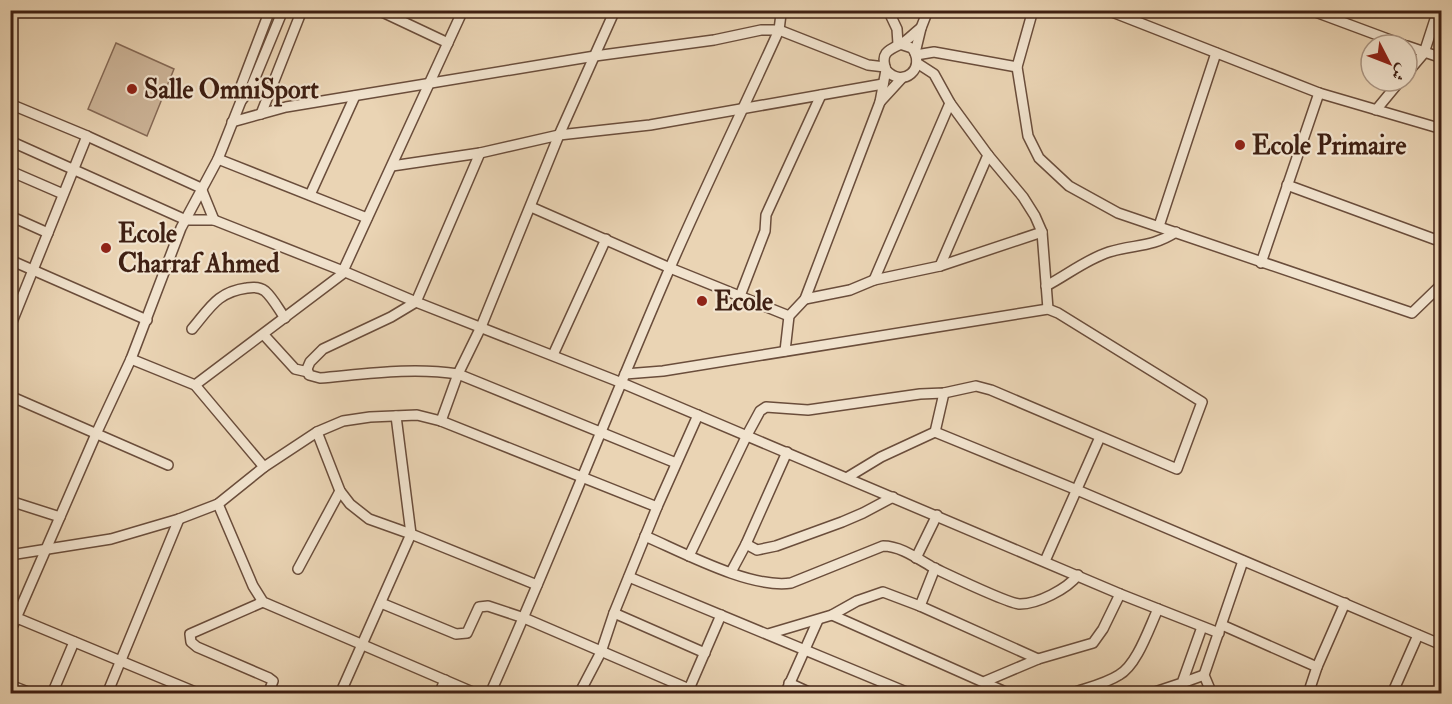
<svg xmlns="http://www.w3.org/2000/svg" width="1452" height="704" font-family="'IM FELL Double Pica',Amiri,serif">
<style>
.green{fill:#cdb599;stroke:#866a56;stroke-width:1.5}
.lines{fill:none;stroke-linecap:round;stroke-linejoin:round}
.minor-casing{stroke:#6a4d3b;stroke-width:12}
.minor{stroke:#f1e3ce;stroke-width:9}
.poi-dot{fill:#8f2418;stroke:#f1e3ce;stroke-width:2}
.labels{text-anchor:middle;stroke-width:4.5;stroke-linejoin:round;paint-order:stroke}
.poi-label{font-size:26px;font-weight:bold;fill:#3f2013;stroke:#f1e3ce;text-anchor:start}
</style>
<rect width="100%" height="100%" fill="#ead4b4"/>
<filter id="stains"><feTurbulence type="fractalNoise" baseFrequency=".00333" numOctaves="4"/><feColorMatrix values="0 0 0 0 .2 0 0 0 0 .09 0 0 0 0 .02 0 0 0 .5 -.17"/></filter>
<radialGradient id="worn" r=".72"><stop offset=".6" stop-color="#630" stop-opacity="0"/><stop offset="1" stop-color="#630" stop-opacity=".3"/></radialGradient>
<path class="green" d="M 116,43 L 174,69 L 147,136 L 88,109 Z"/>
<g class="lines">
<g class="minor-casing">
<g id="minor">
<path d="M 84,10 L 91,10"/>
<path d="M 378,10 L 448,43"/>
<path d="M 771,10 L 781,14 L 785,10"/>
<path d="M 888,10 L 897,29 L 898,44"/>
<path d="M 1033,10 L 1017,67 L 1028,136 L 1039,158 L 1069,186 L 1118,213 L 1412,313 L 1442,284"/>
<path d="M 1107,10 L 1319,93 L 1442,129"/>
<path d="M 1310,10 L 1404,45"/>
<path d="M 900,44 L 912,48 C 927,68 903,89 886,70 C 880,53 888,50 901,44 C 908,40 914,33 921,28"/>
<path d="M 1407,46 L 1442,58"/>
<path d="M 915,53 L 921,28 L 928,10"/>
<path d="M 916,55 L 934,52 L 1017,67"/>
<path d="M 917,63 L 934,74 L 950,103 L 988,155 L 1023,197 L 1035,216 L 1042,232 L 1048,309"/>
<path d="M 1407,73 L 1424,53 L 1438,10"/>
<path d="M 241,101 L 241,86 L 270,10"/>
<path d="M 880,102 L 902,78"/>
<path d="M 10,104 L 87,136 L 201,188 L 214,220"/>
<path d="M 1376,110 L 1400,81"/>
<path d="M 261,114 L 302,10"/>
<path d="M 232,122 L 286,107 L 595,56 L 714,40 L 761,30 L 779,30 L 868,65 L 885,67"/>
<path d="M 10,141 L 186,220 L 214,220 L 343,271 L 416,302 L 622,383 L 1120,594 L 1219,633"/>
<path d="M 480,153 L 416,302 L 391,317 L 323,349 L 310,362 L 307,369 L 309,375 L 320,378 C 366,374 412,367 458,374 L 676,463"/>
<path d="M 218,159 L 367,218"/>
<path d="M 392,166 L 480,153 L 559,135 L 650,125 L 883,84"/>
<path d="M 10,171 L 63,194"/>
<path d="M 1287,185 L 1442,242"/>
<path d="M 310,195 L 355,96"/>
<path d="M 531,207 L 670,268 L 789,316"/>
<path d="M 10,216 L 48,233"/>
<path d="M 1159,226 L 1216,53"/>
<path d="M 10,260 L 147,320"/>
<path d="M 1261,263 L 1319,93"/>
<path d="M 940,266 L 988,155"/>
<path d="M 343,271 L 463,10"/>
<path d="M 874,280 L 950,103"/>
<path d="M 1046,286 C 1067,275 1087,259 1109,252 C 1135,244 1151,248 1176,232"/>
<path d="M 740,296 L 765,231 L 766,215 L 821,95"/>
<path d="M 805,299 L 850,290 L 874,280 L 940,266 L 1042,232"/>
<path d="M 10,327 L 87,136"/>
<path d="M 192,329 C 210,308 217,292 247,288 C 253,287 260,287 265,291 C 273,298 279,310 285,318"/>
<path d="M 264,335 L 295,369 L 308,372"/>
<path d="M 785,351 L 789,316 L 805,299 L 880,102 L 886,70"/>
<path d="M 553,355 L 606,239"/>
<path d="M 131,359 L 195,385 L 264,467"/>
<path d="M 625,374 L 663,371 L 1048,309 L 1058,313 L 1202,402 L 1177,469 L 991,390 L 976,386 L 944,393 L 920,394 L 808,410 L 766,407 L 760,411 L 747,435 L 689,556"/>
<path d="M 195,385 L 345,272"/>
<path d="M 10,396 L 168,465"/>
<path d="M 441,421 L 458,374 L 481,327 L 559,135 L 615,10"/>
<path d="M 317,432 L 340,491 L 350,504 L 369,519 L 411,534 L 537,585"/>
<path d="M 935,432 L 944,393"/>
<path d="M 848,477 L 881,457 L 935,432 L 1077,490 L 1442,645"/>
<path d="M 10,501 L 60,517"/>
<path d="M 218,504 L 253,586 L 263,602 L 477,694"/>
<path d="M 645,536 C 684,553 751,589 791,583 L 883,546 C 901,546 918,559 934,568 C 947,574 1009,604 1020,604 C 1038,604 1067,589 1078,575"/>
<path d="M 746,544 L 757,550 L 776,546 L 842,522 L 863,513 L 893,497"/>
<path d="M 10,555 L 111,539 L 179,519 L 218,504 L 264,467 L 317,432 L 343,421 L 370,417 L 417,415 L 441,421 L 657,507"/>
<path d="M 916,558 L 937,515"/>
<path d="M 1045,561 L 1100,437"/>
<path d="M 298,569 L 340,491"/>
<path d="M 731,572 L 746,544 L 787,452"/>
<path d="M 629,577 L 911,694"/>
<path d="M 263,602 L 190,634 L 191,642 L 197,647 L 269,678 L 273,681 L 268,694"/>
<path d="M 381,603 L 456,634 L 467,633 L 479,607 L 488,606 L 524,618 L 689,689 L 721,615"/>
<path d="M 920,606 L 935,568"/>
<path d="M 614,613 L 705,653"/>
<path d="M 832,615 L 1010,694"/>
<path d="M 17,618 L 200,694"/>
<path d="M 1222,625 L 1317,667"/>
<path d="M 10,632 L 96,434 L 131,359 L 181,228 L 218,159 L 241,101 L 250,90 L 283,10"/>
<path d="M 768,634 L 832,615 L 857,601 L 883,592 L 920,606 L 1038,659"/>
<path d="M 986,681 L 1038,659 L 1093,643 L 1103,629 L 1120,594"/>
<path d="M 789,683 L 813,694"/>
<path d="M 1182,683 L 1204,675"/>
<path d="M 10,685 L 33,694"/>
<path d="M 52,694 L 74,642"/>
<path d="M 107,694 L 179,519"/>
<path d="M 340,694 L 411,534 L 396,416"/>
<path d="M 439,694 L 445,680"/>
<path d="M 490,694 C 553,553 608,411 669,270 C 704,189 743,110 779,30 L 781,14"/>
<path d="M 579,694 L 601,652 L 614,613 L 657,507 L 698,415"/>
<path d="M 687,694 L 689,689 L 701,694"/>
<path d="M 785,694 L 818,620"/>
<path d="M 1070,694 C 1086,688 1105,684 1119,675 C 1137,665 1149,628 1158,609"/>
<path d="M 1149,694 L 1182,683 L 1202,627"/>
<path d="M 1212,694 L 1204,675 L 1243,561"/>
<path d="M 1308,694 L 1317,667 L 1345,603"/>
<path d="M 1392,694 L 1418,635"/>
</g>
</g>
<use href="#minor" class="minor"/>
</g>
<g class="poi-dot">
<circle cx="132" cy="89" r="6"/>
<circle cx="1240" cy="145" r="6"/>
<circle cx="106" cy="248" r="6"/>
<circle cx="702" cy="301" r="6"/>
</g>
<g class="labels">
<g class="poi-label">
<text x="144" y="98">Salle OmniSport</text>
<text x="1252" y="154">Ecole Primaire</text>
<text x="118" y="242">Ecole<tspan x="118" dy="30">Charraf Ahmed</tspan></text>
<text x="714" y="310">Ecole</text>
</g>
</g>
<rect width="1452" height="704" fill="none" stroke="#ead4b4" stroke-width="36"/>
<rect x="12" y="12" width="1428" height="680" fill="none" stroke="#3f2013" stroke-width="3"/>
<rect x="18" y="18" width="1416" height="668" fill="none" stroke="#3f2013" stroke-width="1.5"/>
<g transform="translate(1389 63) rotate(132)"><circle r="28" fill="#f1e3ce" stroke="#aa9583" stroke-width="1.5"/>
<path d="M0-4.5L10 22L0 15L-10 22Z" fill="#8f2418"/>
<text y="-9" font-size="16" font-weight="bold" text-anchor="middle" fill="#3f2013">ش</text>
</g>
<rect width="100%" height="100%" filter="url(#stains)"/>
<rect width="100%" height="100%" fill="url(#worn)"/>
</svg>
